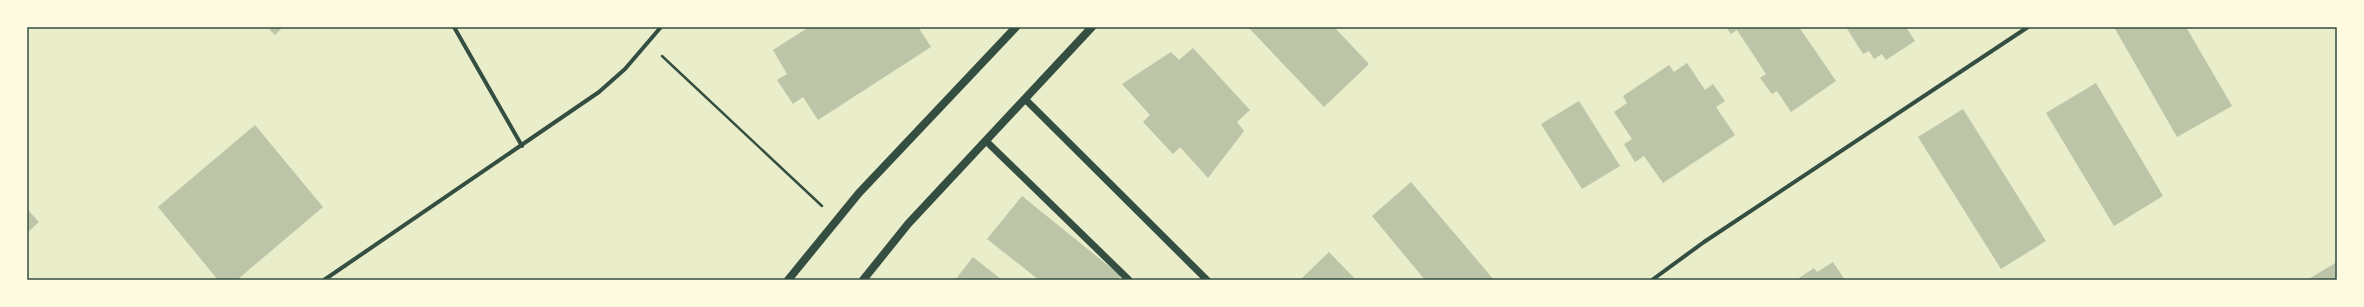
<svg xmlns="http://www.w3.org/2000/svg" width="2364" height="307" font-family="Spectral,serif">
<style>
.building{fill:#bcc5a7}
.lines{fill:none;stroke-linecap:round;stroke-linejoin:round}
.path{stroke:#344e41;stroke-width:2.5}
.minor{stroke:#344e41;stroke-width:4}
.tertiary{stroke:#344e41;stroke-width:7}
.secondary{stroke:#344e41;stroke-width:8}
.neatline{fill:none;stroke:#344e41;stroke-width:1.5}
</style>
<rect width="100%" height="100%" fill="#e9edc9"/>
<g class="building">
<path d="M 267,27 L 283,27 L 275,35 Z"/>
<path d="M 809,27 L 918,27 L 931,47 L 818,120 L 803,97 L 793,104 L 777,80 L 787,74 L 773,50 Z"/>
<path d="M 1248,27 L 1334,27 L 1369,64 L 1324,107 Z"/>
<path d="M 1726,27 L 1799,27 L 1836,81 L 1791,112 L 1777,91 L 1772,94 L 1760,78 L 1766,74 L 1737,30 L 1731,34 Z"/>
<path d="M 1846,27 L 1906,27 L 1915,41 L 1886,60 L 1882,54 L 1874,59 L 1869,51 L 1863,54 Z"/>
<path d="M 2114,27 L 2186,27 L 2232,106 L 2177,137 Z"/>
<path d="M 1193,48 L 1250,110 L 1237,122 L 1244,131 L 1208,178 L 1180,147 L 1173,154 L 1143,122 L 1150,115 L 1122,84 L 1171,52 L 1179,60 Z"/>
<path d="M 1687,63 L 1705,90 L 1713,84 L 1725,101 L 1716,107 L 1735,135 L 1663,183 L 1644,156 L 1635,162 L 1624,144 L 1632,139 L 1614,112 L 1627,103 L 1623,96 L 1669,65 L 1674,72 Z"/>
<path d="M 2096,83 L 2163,196 L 2114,226 L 2046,113 Z"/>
<path d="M 1579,101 L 1620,166 L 1582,189 L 1541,124 Z"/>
<path d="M 1963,109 L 2046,241 L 2001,269 L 1918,137 Z"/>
<path d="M 255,125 L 323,207 L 237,280 L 218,280 L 158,207 Z"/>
<path d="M 1411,182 L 1494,280 L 1425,280 L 1372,216 Z"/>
<path d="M 1022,196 L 1121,276 L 1117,280 L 1039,280 L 987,239 Z"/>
<path d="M 27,209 L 39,222 L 27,233 Z"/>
<path d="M 1329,252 L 1356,280 L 1300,280 Z"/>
<path d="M 973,257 L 1002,280 L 955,280 Z"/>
<path d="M 1833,262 L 1845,280 L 1796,280 L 1814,268 L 1817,272 Z"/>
<path d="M 2337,262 L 2337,280 L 2307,280 Z"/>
</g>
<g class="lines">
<path class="path" d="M 662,56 L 822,206"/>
<g class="minor">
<path d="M 454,27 L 522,146"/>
<path d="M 324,280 L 599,92 L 625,69 L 661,27"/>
<path d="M 1652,280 L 1704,242 L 2028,27"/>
</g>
<g class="tertiary">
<path d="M 1025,99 L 1207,280"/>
<path d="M 986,141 L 1129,280"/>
</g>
<g class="secondary">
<path d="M 788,280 L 859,193 L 1016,27"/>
<path d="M 863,280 L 908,224 L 1092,27"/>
</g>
</g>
<rect width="2364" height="307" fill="none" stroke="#fefae0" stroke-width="56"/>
<rect x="28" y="28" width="2308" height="251" class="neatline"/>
</svg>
